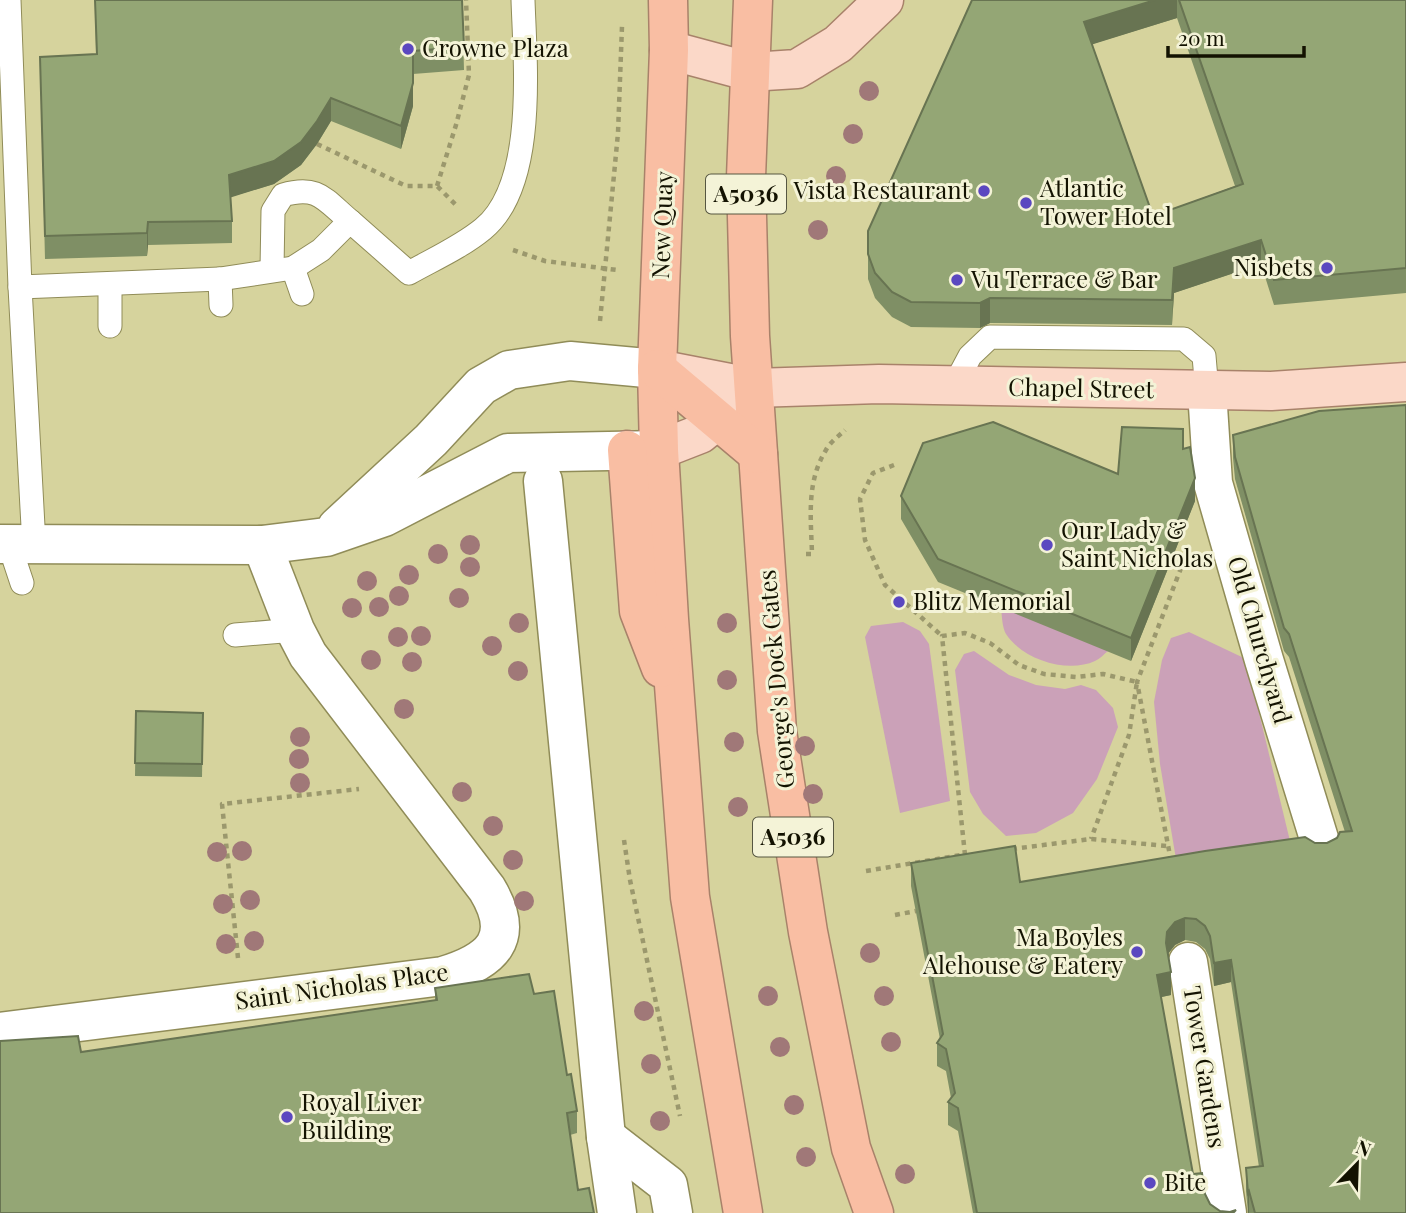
<svg xmlns="http://www.w3.org/2000/svg" width="1406" height="1213" font-family="'Playfair Display',serif">
<style>
.green{fill:#cba1b8}
.lines{fill:none;stroke-linecap:round;stroke-linejoin:round}
.lane-casing{stroke:#908c58;stroke-width:25}
.street-casing{stroke:#908c58;stroke-width:41}
.primary-casing{stroke:#a8826a;stroke-width:41}
.highway-casing{stroke:#a8826a;stroke-width:41}
.path{stroke:#9b986d;stroke-width:4.5;stroke-dasharray:5 5;stroke-linecap:butt}
.lane{stroke:#fff;stroke-width:23}
.street{stroke:#fff;stroke-width:38}
.primary{stroke:#fbd8c8;stroke-width:38}
.highway{stroke:#f9bea3;stroke-width:38}
.tree{fill:#a07878}
.wall{fill:#7f8f65;fill-rule:evenodd}
.shaded-wall{fill:#687452}
.building{fill:#94a675;stroke:#687452;stroke-width:2}
.poi-dot{fill:#5b48c0;stroke:#f4f3d7;stroke-width:2.5}
.labels{text-anchor:middle;stroke-width:6;stroke-linejoin:round;paint-order:stroke}
.shield{fill:#f4f3d7;stroke:#565641;stroke-width:2}
.shield-label{font-size:23px;font-weight:bold;fill:#131201}
.poi-label{font-size:24px;fill:#131201;stroke:#f4f3d7;text-anchor:start}
.street-label{font-size:24px;fill:#131201;stroke:#f4f3d7}
</style>
<rect width="100%" height="100%" fill="#d6d39d"/>
<g class="green">
<path d="M 1001,607 L 1108,651 C 1104,654 1100,659 1095,661 C 1067,674 1022,659 1006,634 C 1002,627 1002,616 1001,607 Z"/>
<path d="M 903,622 L 920,631 L 929,644 L 950,801 L 900,813 L 865,637 L 871,626 Z"/>
<path d="M 1189,632 L 1246,659 L 1290,841 L 1177,865 L 1160,764 L 1154,702 L 1162,660 L 1171,638 Z"/>
<path d="M 974,651 L 1009,675 L 1036,685 L 1065,689 L 1081,685 L 1096,690 L 1113,708 L 1118,727 L 1097,779 L 1073,813 L 1036,833 L 1006,836 L 983,814 L 970,792 L 955,670 L 964,654 Z"/>
</g>
<g class="lines">
<g class="lane-casing">
<g id="lane">
<path d="M 9,0 L 20,287 L 34,545"/>
<path d="M 293,268 L 302,294"/>
<path d="M 272,269 L 273,211 L 283,195 C 318,185 324,199 350,221"/>
<path d="M 220,279 L 221,305"/>
<path d="M 110,285 L 110,326"/>
<path d="M 20,287 L 220,279 L 293,268 L 321,250 L 350,221 L 409,273 C 434,259 461,247 483,229 C 537,185 525,63 523,0"/>
<path d="M 954,386 L 970,356 L 990,337 L 1184,339 L 1204,356 L 1207,391"/>
<path d="M 9,544 L 22,583"/>
<path d="M 235,635 L 295,630"/>
</g>
</g>
<g class="street-casing">
<g id="street">
<path d="M 1207,391 L 1213,483 L 1264,660 L 1321,845"/>
<path d="M 543,481 L 606,1137 L 617,1213"/>
<path d="M 337,527 L 431,440 L 481,386 L 509,370 L 570,361 L 657,369"/>
<path d="M 0,544 L 262,545 L 326,537 L 384,517 L 508,453 L 659,450"/>
<path d="M 1188,962 L 1227,1213"/>
<path d="M 0,1032 L 443,976 C 492,961 517,939 487,889 L 308,655 L 295,630 L 262,545"/>
<path d="M 606,1137 L 668,1185 L 673,1213"/>
</g>
</g>
<g class="primary-casing">
<g id="primary">
<path d="M 669,50 L 751,72 L 797,69 L 838,44 L 884,0"/>
<path d="M 657,369 L 755,388 L 879,384 L 1271,391 L 1406,382"/>
<path d="M 659,450 L 700,434 L 743,399"/>
</g>
</g>
<g class="highway-casing">
<g id="highway">
<path d="M 668,0 L 669,50 L 657,369 L 659,450 L 669,619 L 690,897 L 743,1213"/>
<path d="M 753,0 L 746,177 L 750,336 L 777,731 L 808,932 L 851,1148 L 874,1213"/>
<path d="M 657,369 L 758,454"/>
<path d="M 627,450 L 639,611 L 661,668"/>
</g>
</g>
<g class="path">
<path d="M 317,144 L 406,186 L 437,186 L 456,205"/>
<path d="M 437,186 L 456,125 L 469,75 L 466,0"/>
<path d="M 513,250 L 545,261 L 617,270"/>
<path d="M 600,321 L 618,133 L 622,26"/>
<path d="M 894,465 L 873,473 L 860,499 L 865,540 L 885,585 L 942,636"/>
<path d="M 806,554 L 812,554 C 811,518 806,482 826,450 C 830,442 839,436 845,430"/>
<path d="M 624,840 L 630,880 L 680,1116"/>
<path d="M 1012,849 L 1091,839 L 1167,846"/>
<path d="M 965,855 L 942,636 L 965,633 L 990,643 L 1019,665 L 1044,674 L 1076,677 L 1103,674 L 1137,682 L 1129,735 L 1091,839"/>
<path d="M 1171,861 L 1137,682 L 1188,550"/>
<path d="M 866,871 L 961,855"/>
<path d="M 895,915 L 916,911"/>
<path d="M 238,958 L 222,804 L 359,789"/>
</g>
<use href="#lane" class="lane"/>
<use href="#street" class="street"/>
<use href="#primary" class="primary"/>
<use href="#highway" class="highway"/>
</g>
<g class="tree">
<circle cx="869" cy="91" r="10"/>
<circle cx="853" cy="134" r="10"/>
<circle cx="836" cy="176" r="10"/>
<circle cx="818" cy="230" r="10"/>
<circle cx="470" cy="545" r="10"/>
<circle cx="438" cy="554" r="10"/>
<circle cx="470" cy="567" r="10"/>
<circle cx="409" cy="575" r="10"/>
<circle cx="367" cy="581" r="10"/>
<circle cx="399" cy="596" r="10"/>
<circle cx="459" cy="598" r="10"/>
<circle cx="379" cy="607" r="10"/>
<circle cx="352" cy="608" r="10"/>
<circle cx="519" cy="623" r="10"/>
<circle cx="727" cy="623" r="10"/>
<circle cx="421" cy="636" r="10"/>
<circle cx="398" cy="637" r="10"/>
<circle cx="492" cy="646" r="10"/>
<circle cx="371" cy="660" r="10"/>
<circle cx="412" cy="662" r="10"/>
<circle cx="518" cy="671" r="10"/>
<circle cx="727" cy="680" r="10"/>
<circle cx="404" cy="709" r="10"/>
<circle cx="300" cy="737" r="10"/>
<circle cx="734" cy="742" r="10"/>
<circle cx="805" cy="746" r="10"/>
<circle cx="299" cy="759" r="10"/>
<circle cx="300" cy="783" r="10"/>
<circle cx="462" cy="792" r="10"/>
<circle cx="813" cy="794" r="10"/>
<circle cx="738" cy="807" r="10"/>
<circle cx="493" cy="826" r="10"/>
<circle cx="242" cy="851" r="10"/>
<circle cx="217" cy="852" r="10"/>
<circle cx="513" cy="860" r="10"/>
<circle cx="250" cy="900" r="10"/>
<circle cx="524" cy="901" r="10"/>
<circle cx="223" cy="904" r="10"/>
<circle cx="254" cy="941" r="10"/>
<circle cx="226" cy="944" r="10"/>
<circle cx="870" cy="953" r="10"/>
<circle cx="768" cy="996" r="10"/>
<circle cx="884" cy="996" r="10"/>
<circle cx="644" cy="1011" r="10"/>
<circle cx="891" cy="1042" r="10"/>
<circle cx="780" cy="1047" r="10"/>
<circle cx="651" cy="1064" r="10"/>
<circle cx="794" cy="1105" r="10"/>
<circle cx="660" cy="1121" r="10"/>
<circle cx="806" cy="1157" r="10"/>
<circle cx="905" cy="1174" r="10"/>
</g>
<g class="wall">
<path d="M 95,0 L 462,0 L 464,70 L 413,74 L 413,106 L 401,149 L 331,121 L 317,144 L 301,165 L 274,184 L 230,197 L 232,221 L 232,243 L 148,245 L 147,256 L 45,259 L 40,57 L 96,54 Z"/>
<path d="M 972,0 L 1406,0 L 1406,293 L 1274,305 L 1261,264 L 1174,293 L 1172,325 L 990,323 L 980,328 L 911,327 L 892,317 L 875,298 L 868,279 L 868,231 ZM 1177,18 L 1235,186 L 1153,216 L 1092,44 Z"/>
<path d="M 1319,411 L 1406,1213 L 1248,1213 L 1246,1191 L 1246,1168 L 1259,1167 L 1231,982 L 1214,986 L 1210,959 L 1205,949 L 1196,942 L 1185,940 L 1175,945 L 1168,954 L 1171,995 L 1161,997 L 1193,1174 L 1205,1194 L 1210,1204 L 1220,1211 L 1236,1213 L 973,1213 L 958,1131 L 948,1125 L 948,1102 L 951,1098 L 946,1071 L 937,1066 L 937,1043 L 940,1039 L 911,886 L 911,863 L 1020,882 L 1315,843 L 1327,843 L 1345,832 L 1289,657 L 1284,651 L 1235,479 L 1233,458 L 1233,435 Z"/>
<path d="M 1183,449 L 1195,501 L 1131,661 L 938,582 L 901,519 L 901,496 L 1118,474 Z"/>
<path d="M 136,711 L 203,713 L 202,777 L 135,776 Z"/>
<path d="M 435,988 L 534,994 L 567,1075 L 577,1111 L 577,1133 L 570,1135 L 578,1190 L 81,1052 L 435,1000 Z"/>
</g>
<g class="shaded-wall">
<path d="M 1155,0 L 1177,0 L 1177,18 L 1084,47 L 1084,22 Z"/>
<path d="M 413,83 L 413,106 L 401,149 L 401,126 Z"/>
<path d="M 331,98 L 331,121 L 317,144 L 301,165 L 274,184 L 229,198 L 229,175 Z"/>
<path d="M 148,222 L 148,245 L 147,256 L 147,233 Z"/>
<path d="M 1261,240 L 1261,264 L 1174,293 L 1172,325 L 1174,268 Z"/>
<path d="M 990,298 L 990,323 L 980,328 L 980,303 Z"/>
<path d="M 1195,478 L 1195,501 L 1131,661 L 1131,638 Z"/>
<path d="M 1185,918 L 1185,940 L 1175,945 L 1167,955 L 1166,943 L 1167,932 L 1175,922 Z"/>
<path d="M 1231,960 L 1231,982 L 1214,986 L 1214,963 Z"/>
<path d="M 1171,972 L 1171,995 L 1157,998 L 1157,975 Z"/>
<path d="M 1249,1191 L 1249,1213 L 1248,1213 L 1248,1193 Z"/>
</g>
<g class="building">
<path d="M 95,0 L 462,0 L 464,47 L 413,51 L 413,83 L 401,126 L 331,98 L 317,121 L 301,142 L 274,161 L 229,175 L 232,221 L 148,222 L 147,233 L 45,236 L 40,57 L 97,54 Z"/>
<path d="M 972,0 L 1155,0 L 1084,22 L 1153,216 L 1243,184 L 1179,0 L 1406,0 L 1406,268 L 1274,280 L 1261,240 L 1174,268 L 1172,300 L 990,298 L 980,303 L 911,302 L 892,292 L 875,273 L 868,254 L 868,231 Z"/>
<path d="M 1406,405 L 1406,1213 L 1255,1213 L 1249,1191 L 1248,1193 L 1246,1168 L 1263,1166 L 1231,960 L 1214,963 L 1210,936 L 1205,926 L 1196,919 L 1185,918 L 1175,922 L 1167,932 L 1166,943 L 1171,972 L 1157,975 L 1193,1174 L 1202,1173 L 1205,1194 L 1210,1204 L 1220,1211 L 1230,1212 L 1236,1210 L 1233,1213 L 977,1213 L 958,1108 L 948,1102 L 955,1093 L 946,1049 L 937,1043 L 943,1034 L 911,863 L 1015,846 L 1020,882 L 1205,851 L 1305,837 L 1315,843 L 1327,843 L 1337,838 L 1340,832 L 1352,831 L 1289,634 L 1284,628 L 1235,457 L 1233,435 L 1319,411 Z"/>
<path d="M 993,422 L 1118,474 L 1122,427 L 1183,429 L 1183,449 L 1190,447 L 1195,478 L 1131,638 L 938,559 L 901,496 L 923,443 Z"/>
<path d="M 136,711 L 203,713 L 202,764 L 135,763 Z"/>
<path d="M 529,974 L 534,994 L 554,991 L 567,1075 L 571,1074 L 577,1111 L 567,1113 L 578,1190 L 589,1188 L 594,1213 L 0,1213 L 0,1041 L 78,1036 L 81,1052 L 437,1000 L 435,988 Z"/>
</g>
<g class="poi-dot">
<circle cx="408" cy="49" r="7"/>
<circle cx="984" cy="191" r="7"/>
<circle cx="1026" cy="203" r="7"/>
<circle cx="1327" cy="268" r="7"/>
<circle cx="957" cy="280" r="7"/>
<circle cx="1047" cy="545" r="7"/>
<circle cx="899" cy="602" r="7"/>
<circle cx="1137" cy="952" r="7"/>
<circle cx="287" cy="1117" r="7"/>
<circle cx="1150" cy="1183" r="7"/>
</g>
<g class="labels">
<g class="shield">
<rect x="706" y="174.5" width="80" height="39" rx="5"/>
<rect x="753" y="817.5" width="80" height="39" rx="5"/>
</g>
<g class="shield-label">
<text x="746" y="202">A5036</text>
<text x="793" y="845">A5036</text>
</g>
<g class="poi-label">
<text x="422" y="57">Crowne Plaza</text>
<text x="1040" y="197">Atlantic<tspan x="1040" dy="28">Tower Hotel</tspan></text>
<text x="970" y="199" text-anchor="end">Vista Restaurant</text>
<text x="1313" y="276" text-anchor="end">Nisbets</text>
<text x="971" y="288">Vu Terrace &amp; Bar</text>
<text x="1061" y="539">Our Lady &amp;<tspan x="1061" dy="28">Saint Nicholas</tspan></text>
<text x="913" y="610">Blitz Memorial</text>
<text x="1123" y="946" text-anchor="end">Ma Boyles<tspan x="1123" dy="28">Alehouse &amp; Eatery</tspan></text>
<text x="301" y="1111">Royal Liver<tspan x="301" dy="28">Building</tspan></text>
<text x="1164" y="1191">Bite</text>
</g>
<g class="street-label">
<text transform="translate(663 225) rotate(-88)" y="8">New Quay</text>
<text transform="translate(1081 389) rotate(1)" y="8">Chapel Street</text>
<text transform="translate(1259 640) rotate(74)" y="8">Old Churchyard</text>
<text transform="translate(777 679) rotate(-95)" y="8">George's Dock Gates</text>
<text transform="translate(342 987) rotate(-8)" y="8">Saint Nicholas Place</text>
<text transform="translate(1204 1067) rotate(81)" y="8">Tower Gardens</text>
</g>
</g>
<g transform="translate(1357 1164) rotate(23)" stroke="#f4f3d7" stroke-width="5" paint-order="stroke">
<path d="M0-5L12 26L0 18L-12 26Z" fill="#131201"/>
<text y="-10" font-size="19" font-weight="bold" text-anchor="middle" fill="#131201">N</text>
</g>
<path d="M1168 46v10h136v-10" fill="none" stroke="#131201" stroke-width="3.5"/>
<text x="1178" y="46" font-size="21" fill="#131201" stroke="#f4f3d7" stroke-width="5" paint-order="stroke">20 m</text>
</svg>
